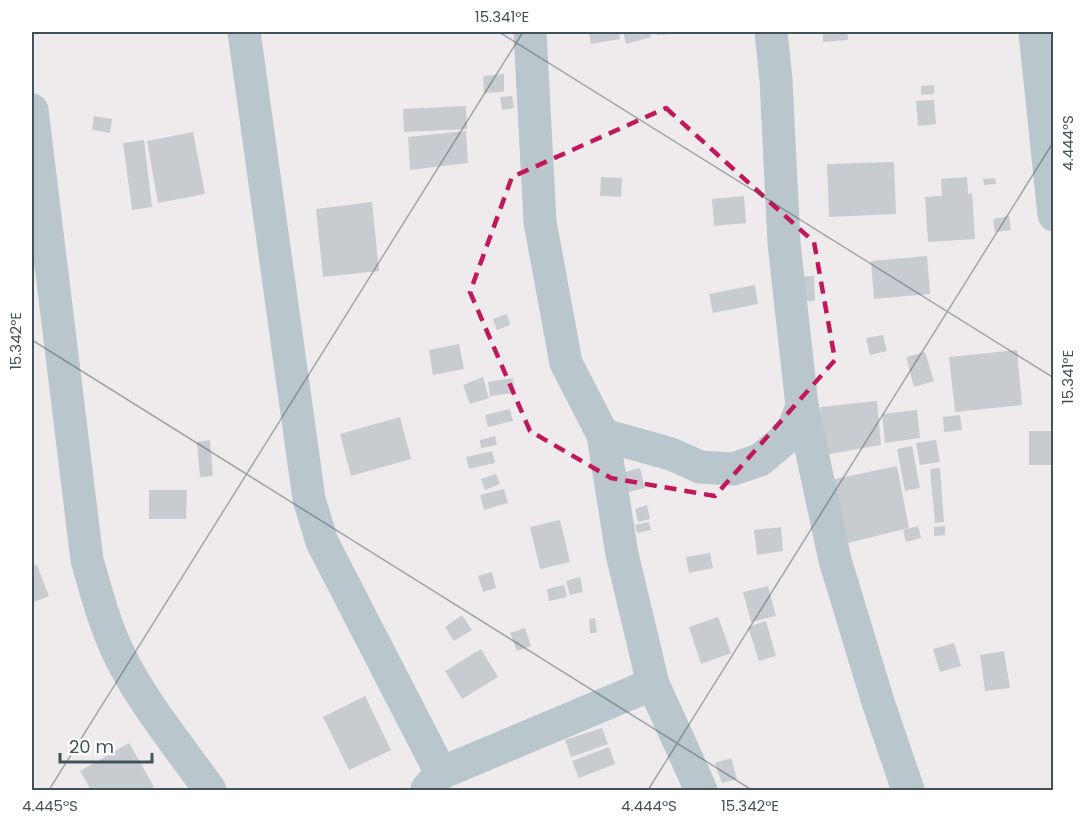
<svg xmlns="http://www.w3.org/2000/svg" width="1085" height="822" font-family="Poppins,sans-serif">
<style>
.building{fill:#c8ccd1}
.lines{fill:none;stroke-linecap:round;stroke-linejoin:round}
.minor{stroke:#b9c6cc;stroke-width:33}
.marked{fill:none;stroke:#c2185b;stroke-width:4.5;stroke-dasharray:12 8;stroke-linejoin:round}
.ticks{fill:none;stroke:#43525a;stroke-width:1.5;stroke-opacity:0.45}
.neatline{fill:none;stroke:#43525a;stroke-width:2}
.ticks-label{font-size:15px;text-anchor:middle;fill:#43525a}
</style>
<rect width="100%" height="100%" fill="#efebec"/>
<g class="building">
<path d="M 589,32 L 619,32 L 620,39 L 591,44 Z"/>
<path d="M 623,32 L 650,32 L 651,37 L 626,44 Z"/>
<path d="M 657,32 L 679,32 L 680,33 L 657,35 Z"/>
<path d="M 823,32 L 847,32 L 848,40 L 823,42 Z"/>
<path d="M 504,74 L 504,92 L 484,93 L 483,76 Z"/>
<path d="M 934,85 L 934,94 L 921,95 L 921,86 Z"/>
<path d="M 512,96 L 514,108 L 502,110 L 500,97 Z"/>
<path d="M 934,100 L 936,124 L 918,126 L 916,101 Z"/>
<path d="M 466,106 L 467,129 L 404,132 L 403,109 Z"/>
<path d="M 94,116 L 112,119 L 110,133 L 92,130 Z"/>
<path d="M 466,131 L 468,163 L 410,170 L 408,137 Z"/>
<path d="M 193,132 L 205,194 L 158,203 L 147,141 Z"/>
<path d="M 144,140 L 152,207 L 132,210 L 123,143 Z"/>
<path d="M 894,162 L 896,214 L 829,217 L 827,164 Z"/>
<path d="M 601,177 L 622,178 L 621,197 L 600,196 Z"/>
<path d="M 967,177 L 968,194 L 972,193 L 975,239 L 928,242 L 925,197 L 942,196 L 941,179 Z"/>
<path d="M 995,178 L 996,184 L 984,185 L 983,179 Z"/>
<path d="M 744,196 L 746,223 L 714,226 L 712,199 Z"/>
<path d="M 372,202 L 379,271 L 323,277 L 316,209 Z"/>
<path d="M 1009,216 L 1011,230 L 995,232 L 993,219 Z"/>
<path d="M 927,256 L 930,294 L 874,299 L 871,261 Z"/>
<path d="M 814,276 L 815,301 L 795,301 L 793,277 Z"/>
<path d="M 755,285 L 758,304 L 713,313 L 709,294 Z"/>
<path d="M 507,314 L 510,325 L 497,330 L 493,319 Z"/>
<path d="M 883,335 L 887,351 L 870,355 L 866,338 Z"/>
<path d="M 459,344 L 464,369 L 433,375 L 429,350 Z"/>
<path d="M 1017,350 L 1022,405 L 955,412 L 949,357 Z"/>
<path d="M 925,352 L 934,381 L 914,387 L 906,357 Z"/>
<path d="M 483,377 L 489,398 L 470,404 L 463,385 Z"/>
<path d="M 513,378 L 515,393 L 490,396 L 488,382 Z"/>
<path d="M 877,401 L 881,445 L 824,455 L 820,407 Z"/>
<path d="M 510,409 L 513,421 L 488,427 L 485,415 Z"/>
<path d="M 917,410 L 920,438 L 885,443 L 882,414 Z"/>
<path d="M 960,415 L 962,430 L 944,432 L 943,417 Z"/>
<path d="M 400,417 L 411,459 L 351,476 L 340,434 Z"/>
<rect x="1029" y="431" width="23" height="34"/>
<path d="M 495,436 L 497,445 L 481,448 L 480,440 Z"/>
<path d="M 210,440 L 213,476 L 200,477 L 197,442 Z"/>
<path d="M 936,440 L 940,462 L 920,465 L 916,443 Z"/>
<path d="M 912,446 L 920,488 L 905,491 L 897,449 Z"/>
<path d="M 492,451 L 495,463 L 469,469 L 466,457 Z"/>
<path d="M 897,466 L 909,528 L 844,544 L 830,480 Z"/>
<path d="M 640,468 L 645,488 L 629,492 L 624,472 Z"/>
<path d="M 940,468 L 944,522 L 935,523 L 930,469 Z"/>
<path d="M 496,474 L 500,484 L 485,490 L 481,479 Z"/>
<path d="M 504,489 L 508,503 L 484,510 L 480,495 Z"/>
<path d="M 149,490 L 187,490 L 186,519 L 149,519 Z"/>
<path d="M 647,505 L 650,519 L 638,522 L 635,509 Z"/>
<path d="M 560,520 L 570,562 L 540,569 L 530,527 Z"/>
<path d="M 649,522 L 651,530 L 637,533 L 635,525 Z"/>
<path d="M 918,526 L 921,538 L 906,542 L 903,530 Z"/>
<path d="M 945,526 L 945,535 L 934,536 L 934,527 Z"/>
<path d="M 781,527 L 783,551 L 757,555 L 754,530 Z"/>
<path d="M 710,553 L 713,568 L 689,573 L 686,557 Z"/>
<path d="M 37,565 L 49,596 L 32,603 L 32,567 Z"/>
<path d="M 492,572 L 496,588 L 483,592 L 478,576 Z"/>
<path d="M 580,577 L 583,592 L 570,595 L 566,581 Z"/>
<path d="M 564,585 L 567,597 L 549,601 L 547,589 Z"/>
<path d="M 768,586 L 776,616 L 751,622 L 743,592 Z"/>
<path d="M 462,615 L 472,630 L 454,641 L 445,627 Z"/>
<path d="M 718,617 L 731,653 L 701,664 L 689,627 Z"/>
<path d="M 595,618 L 597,633 L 590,633 L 589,619 Z"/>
<path d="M 766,621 L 776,656 L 759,661 L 748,627 Z"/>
<path d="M 525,628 L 531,646 L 517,651 L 510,633 Z"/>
<path d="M 954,643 L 961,666 L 940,672 L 933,649 Z"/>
<path d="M 481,649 L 498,677 L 462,699 L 445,671 Z"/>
<path d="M 1004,651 L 1010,688 L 985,691 L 980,655 Z"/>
<path d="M 365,696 L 391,750 L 349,770 L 323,717 Z"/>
<path d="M 602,728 L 608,744 L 571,757 L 565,740 Z"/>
<path d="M 129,743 L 154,787 L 148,790 L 91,790 L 80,771 Z"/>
<path d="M 609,747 L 615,764 L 579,778 L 572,761 Z"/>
<path d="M 731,758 L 737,779 L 722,783 L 715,763 Z"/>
</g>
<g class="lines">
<g class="minor">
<path d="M 244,32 L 309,499 L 322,542 L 441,773"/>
<path d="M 530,32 L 540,222 L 566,363 L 603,435 L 622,554 L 653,684 L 701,790"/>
<path d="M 771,32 L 776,80 L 784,243 L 802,406 L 835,560 L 878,702 L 908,790"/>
<path d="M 1035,32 L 1054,215"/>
<path d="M 32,110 L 87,560 C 96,591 104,623 118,652 C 139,698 180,748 210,790"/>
<path d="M 603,435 L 671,454 L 700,467 L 733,469 L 760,460 L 792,433 L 802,406"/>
<path d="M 427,789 L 441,773 L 653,684"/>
</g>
</g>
<path class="marked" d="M 666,108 L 814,242 L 835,360 L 715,496 L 611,478 L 530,431 L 470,292 L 512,177 Z"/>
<path class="ticks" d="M 499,32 L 1054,378M 32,340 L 752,790M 49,790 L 523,32M 648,790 L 1054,141"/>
<rect width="1085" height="822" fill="none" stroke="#ffffff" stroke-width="66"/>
<path d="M60 753v9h92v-9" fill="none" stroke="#43525a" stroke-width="3"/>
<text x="69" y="753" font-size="18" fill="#43525a" stroke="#ffffff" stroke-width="4.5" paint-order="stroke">20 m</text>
<rect x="33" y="33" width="1019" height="756" class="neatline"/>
<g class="ticks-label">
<text x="502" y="22">15.341°E</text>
<text transform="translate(1068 143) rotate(-90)" y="5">4.444°S</text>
<text transform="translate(16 341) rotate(-90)" y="5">15.342°E</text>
<text transform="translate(1068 377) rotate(-90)" y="5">15.341°E</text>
<text x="50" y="811">4.445°S</text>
<text x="649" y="811">4.444°S</text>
<text x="750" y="811">15.342°E</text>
</g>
</svg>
